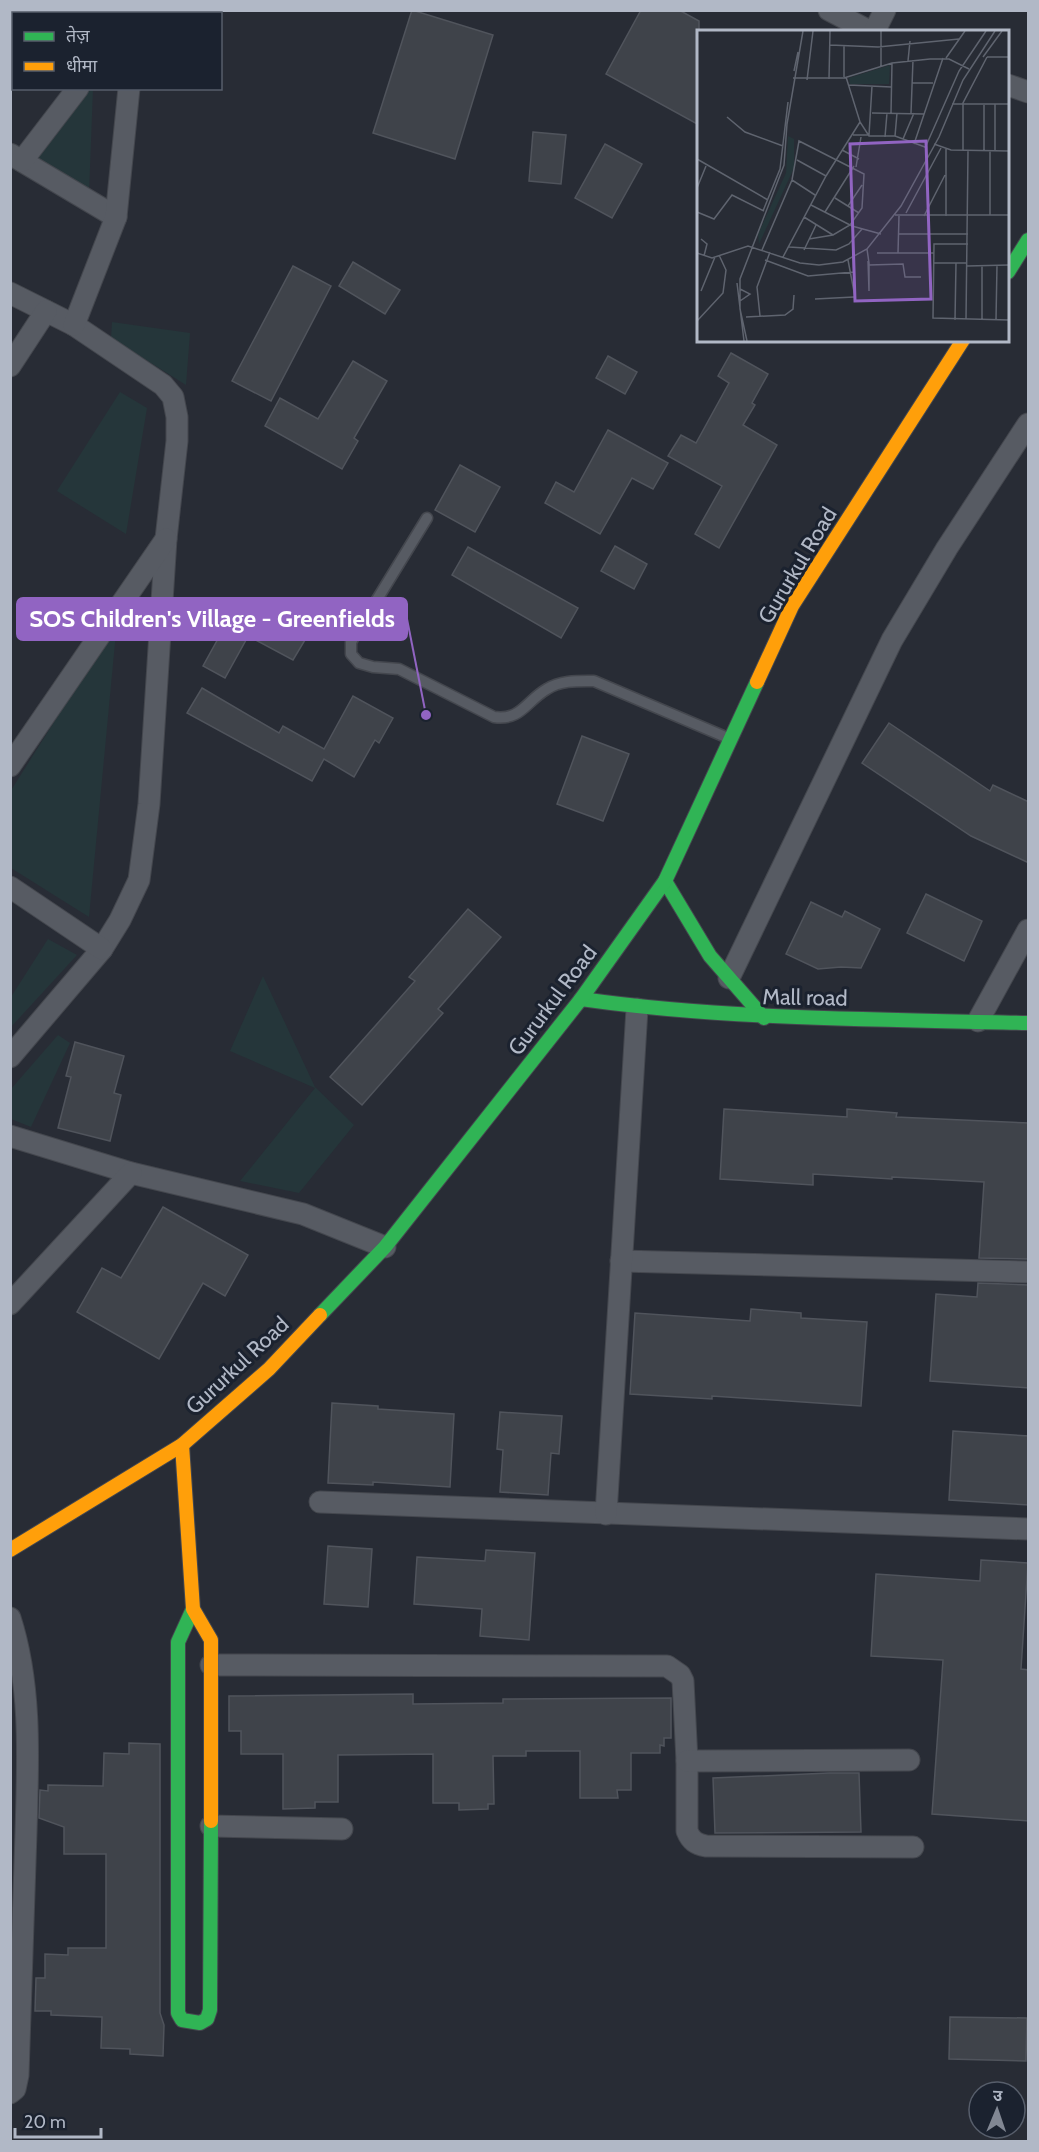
<svg xmlns="http://www.w3.org/2000/svg" width="1039" height="2152" font-family="Cabin,'Noto Sans Devanagari',sans-serif">
<style>
.green{fill:#25363a}
.building{fill:#3f434a;stroke:#50545c;stroke-width:1.5}
.lines{fill:none;stroke-linecap:round;stroke-linejoin:round}
.lane-casing{stroke:#44474e;stroke-width:13}
.street-casing{stroke:#44474e;stroke-width:23}
.fast-casing{stroke:#44474e;stroke-width:16}
.slow-casing{stroke:#44474e;stroke-width:16}
.lane{stroke:#575b63;stroke-width:10}
.street{stroke:#575b63;stroke-width:21}
.fast{stroke:#30b455;stroke-width:14}
.slow{stroke:#ff9f0a;stroke-width:14}
.labels{text-anchor:middle;stroke-width:6;stroke-linejoin:round;paint-order:stroke}
.street-label{font-size:22px;fill:#b1b8c6;stroke:#1b222f}
.inset-road{fill:none;stroke:#5f646f;stroke-width:1.5}
.view{fill:#9164c2;fill-opacity:0.15;stroke:#9164c2;stroke-width:3}
.inset-edge{fill:none;stroke:#b1b8c6;stroke-width:3}
.leader{fill:none;stroke:#9164c2;stroke-width:2}
.callout-dot{fill:#9164c2;stroke:#1b222f;stroke-width:2}
.callout{fill:#9164c2;stroke:#9164c2;stroke-width:2}
.callout-label{font-size:24px;text-anchor:middle;font-weight:bold;fill:#fff}
</style>
<rect width="100%" height="100%" fill="#282c35"/>
<g class="green">
<path d="M 88,89 L 93,89 L 89,194 L 33,164 Z"/>
<path d="M 112,322 L 190,333 L 186,385 L 111,338 Z"/>
<path d="M 120,392 L 147,408 L 126,534 L 57,491 Z"/>
<path d="M 117,622 L 89,917 L 11,868 L 10,792 Z"/>
<path d="M 48,939 L 77,955 L 11,1027 L 11,997 Z"/>
<path d="M 263,976 L 315,1087 L 354,1125 L 299,1193 L 240,1181 L 315,1088 L 230,1051 Z"/>
<path d="M 58,1035 L 70,1043 L 31,1127 L 11,1119 L 11,1089 Z"/>
</g>
<g class="building">
<path d="M 412,10 L 493,35 L 455,159 L 373,133 Z"/>
<path d="M 641,10 L 679,10 L 699,21 L 699,125 L 606,74 Z"/>
<path d="M 533,132 L 566,135 L 561,184 L 529,181 Z"/>
<path d="M 605,144 L 642,164 L 612,218 L 575,198 Z"/>
<path d="M 353,262 L 400,290 L 385,314 L 339,286 Z"/>
<path d="M 293,266 L 331,286 L 271,401 L 232,381 Z"/>
<path d="M 731,353 L 768,374 L 752,403 L 755,405 L 743,425 L 777,445 L 719,548 L 695,534 L 722,486 L 668,456 L 681,435 L 696,443 L 729,383 L 718,376 Z"/>
<path d="M 608,356 L 637,372 L 625,394 L 596,378 Z"/>
<path d="M 353,361 L 387,381 L 354,438 L 358,441 L 342,469 L 265,426 L 280,398 L 318,419 Z"/>
<path d="M 608,430 L 668,463 L 653,489 L 632,478 L 600,534 L 545,503 L 556,482 L 574,492 Z"/>
<path d="M 460,465 L 500,487 L 475,532 L 435,510 Z"/>
<path d="M 615,546 L 647,564 L 634,589 L 601,571 Z"/>
<path d="M 468,547 L 578,608 L 561,638 L 452,575 Z"/>
<path d="M 266,605 L 311,630 L 293,660 L 248,636 Z"/>
<path d="M 224,628 L 246,640 L 225,678 L 203,666 Z"/>
<path d="M 202,688 L 279,733 L 283,726 L 324,749 L 353,696 L 393,718 L 379,743 L 375,740 L 354,777 L 324,759 L 312,781 L 187,713 Z"/>
<path d="M 889,723 L 990,791 L 993,785 L 1029,802 L 1029,863 L 971,836 L 862,763 Z"/>
<path d="M 582,736 L 629,754 L 603,821 L 557,804 Z"/>
<path d="M 926,894 L 982,921 L 964,961 L 907,933 Z"/>
<path d="M 811,902 L 842,917 L 845,911 L 880,929 L 861,968 L 841,967 L 818,969 L 786,954 Z"/>
<path d="M 468,909 L 501,937 L 438,1009 L 443,1013 L 362,1105 L 330,1077 L 415,981 L 409,977 Z"/>
<path d="M 75,1042 L 124,1056 L 114,1093 L 121,1095 L 110,1141 L 58,1128 L 71,1077 L 66,1076 Z"/>
<path d="M 724,1109 L 847,1117 L 847,1109 L 897,1113 L 896,1117 L 1029,1123 L 1029,1259 L 979,1258 L 984,1182 L 892,1177 L 892,1179 L 813,1174 L 813,1185 L 720,1179 Z"/>
<path d="M 163,1207 L 248,1255 L 225,1296 L 203,1283 L 159,1359 L 77,1312 L 102,1268 L 121,1278 Z"/>
<path d="M 978,1283 L 1029,1285 L 1029,1388 L 930,1381 L 936,1294 L 977,1297 Z"/>
<path d="M 751,1309 L 801,1313 L 801,1318 L 867,1322 L 861,1406 L 712,1396 L 712,1399 L 630,1394 L 635,1313 L 750,1321 Z"/>
<path d="M 332,1403 L 378,1406 L 378,1409 L 454,1414 L 450,1487 L 373,1482 L 373,1485 L 328,1483 Z"/>
<path d="M 500,1412 L 562,1416 L 559,1454 L 551,1453 L 548,1495 L 500,1492 L 503,1450 L 497,1449 Z"/>
<path d="M 953,1431 L 1029,1436 L 1029,1505 L 949,1500 Z"/>
<path d="M 328,1546 L 372,1549 L 368,1607 L 324,1604 Z"/>
<path d="M 486,1550 L 535,1553 L 529,1640 L 480,1636 L 482,1609 L 414,1604 L 417,1557 L 485,1561 Z"/>
<path d="M 981,1560 L 1028,1563 L 1021,1669 L 1029,1670 L 1029,1821 L 932,1814 L 943,1660 L 871,1656 L 876,1574 L 980,1581 Z"/>
<path d="M 413,1694 L 413,1704 L 503,1703 L 503,1699 L 671,1698 L 671,1738 L 664,1738 L 664,1746 L 660,1745 L 660,1753 L 631,1753 L 631,1790 L 617,1790 L 618,1798 L 580,1798 L 580,1751 L 526,1751 L 526,1756 L 493,1756 L 494,1804 L 488,1804 L 488,1809 L 459,1810 L 459,1803 L 433,1803 L 433,1754 L 338,1755 L 338,1802 L 315,1802 L 315,1808 L 283,1809 L 283,1754 L 241,1754 L 241,1731 L 229,1731 L 229,1696 Z"/>
<path d="M 129,1743 L 160,1744 L 160,2013 L 164,2025 L 163,2056 L 130,2054 L 130,2049 L 101,2048 L 102,2017 L 51,2015 L 51,2011 L 35,2011 L 36,1978 L 45,1978 L 45,1954 L 68,1955 L 68,1948 L 106,1948 L 106,1854 L 64,1854 L 64,1827 L 39,1818 L 40,1790 L 48,1791 L 48,1785 L 103,1786 L 104,1753 L 129,1754 Z"/>
<path d="M 829,1773 L 859,1773 L 861,1832 L 715,1833 L 713,1778 Z"/>
<path d="M 950,2017 L 1027,2018 L 1026,2061 L 949,2059 Z"/>
</g>
<g class="lines">
<g class="lane-casing">
<path id="lane" d="M 427,518 L 351,642 L 351,654 L 359,663 L 373,667 L 399,669 L 494,717 C 521,721 526,701 547,689 C 561,680 579,681 594,681 L 728,738"/>
</g>
<g class="street-casing">
<g id="street">
<path d="M 829,10 L 871,32"/>
<path d="M 135,14 L 137,11"/>
<path d="M 874,32 L 885,10"/>
<path d="M 1008,85 L 1028,92"/>
<path d="M 10,154 L 116,217"/>
<path d="M 22,161 L 78,88"/>
<path d="M 10,293 L 74,325 L 163,385 L 173,397 L 177,417 L 177,441 L 166,539 L 149,804 L 139,880 L 120,920 L 102,949 L 10,1057"/>
<path d="M 74,325 L 116,217 L 129,88"/>
<path d="M 10,366 L 46,311"/>
<path d="M 10,766 L 166,539"/>
<path d="M 10,887 L 102,949"/>
<path d="M 729,978 L 892,640 L 947,548 L 1028,424"/>
<path d="M 978,1021 L 1028,930"/>
<path d="M 10,1136 L 131,1173 L 303,1214 L 385,1247"/>
<path d="M 621,1261 L 1028,1272"/>
<path d="M 10,1304 L 131,1173"/>
<path d="M 320,1502 L 1028,1529"/>
<path d="M 606,1514 L 637,1009"/>
<path d="M 10,1618 C 32,1686 28,1762 26,1832 C 24,1913 21,1994 18,2075 L 15,2089 L 10,2093"/>
<path d="M 211,1665 L 667,1666 L 680,1675 L 683,1681 L 687,1761 L 687,1831 C 691,1841 696,1844 706,1846 L 913,1847"/>
<path d="M 687,1761 L 909,1760"/>
<path d="M 211,1826 L 342,1829"/>
</g>
</g>
<g class="fast-casing">
<g id="fast">
<path d="M 1008,272 L 1028,240"/>
<path d="M 665,881 L 710,956 L 764,1018"/>
<path d="M 581,999 C 729,1020 878,1019 1028,1023"/>
<path d="M 320,1315 L 385,1247 L 581,999 L 665,881 L 757,682"/>
<path d="M 193,1609 L 178,1642 L 178,2013 L 182,2020 L 200,2023 L 207,2019 L 210,2010 L 211,1821"/>
</g>
</g>
<g class="slow-casing">
<g id="slow">
<path d="M 757,682 L 792,606 L 963,340"/>
<path d="M 182,1445 L 193,1609 L 211,1640 L 211,1821"/>
<path d="M 10,1550 L 182,1445 L 269,1369 L 320,1315"/>
</g>
</g>
<use href="#lane" class="lane"/>
<use href="#street" class="street"/>
<use href="#fast" class="fast"/>
<use href="#slow" class="slow"/>
</g>
<g class="labels">
<g class="street-label">
<text transform="translate(797 565) rotate(-59)" y="8">Gururkul Road</text>
<text transform="translate(805 997) rotate(1)" y="8">Mall road</text>
<text transform="translate(552 1000) rotate(-53)" y="8">Gururkul Road</text>
<text transform="translate(237 1365) rotate(-43)" y="8">Gururkul Road</text>
</g>
</g>
<g transform="translate(697 30)">
<rect width="312" height="312" fill="#282c35"/>
<path d="M 193,35 L 192,54 L 153,54 L 152,48 ZM 91,106 L 97,109 L 97,138 L 62,214 L 61,204 L 89,143 Z" fill="#25363a"/>
<path class="inset-road" d="M 133,15 L 181,17 L 262,9M 286,27 L 305,1M 290,27 L 312,27M 249,28 L 268,1M 211,31 L 213,11M 184,36 L 184,1M 97,41 L 101,22M 147,47 L 147,16M 149,47 L 163,92 L 172,106 L 198,106 L 228,117M 96,48 L 147,48 L 195,33 L 233,29 L 252,29 L 272,39M 132,49 L 133,1M 110,50 L 116,1M 215,53 L 236,53M 152,55 L 194,57M 255,74 L 312,74M 298,74 L 298,120M 287,75 L 287,121M 175,83 L 227,84M 194,83 L 195,33M 214,83 L 216,30M 30,87 L 48,102 L 86,116M 156,105 L 172,105 L 175,56M 198,106 L 200,83M 188,107 L 190,83M 206,109 L 217,83M 217,114 L 246,28M 237,114 L 254,120 L 312,121M 228,118 L 262,41 L 289,1M 249,119 L 249,186M 145,120 L 162,129M 266,121 L 266,73 L 290,27M 293,121 L 293,185M 0,129 L 71,170M 100,130 L 129,146M 159,137 L 164,107M 95,150 L 118,165M 0,158 L 9,136M 138,168 L 162,183M 114,175 L 155,196 L 184,204M 151,176 L 165,155M 66,181 L 83,139 L 91,72M 0,182 L 17,189 L 35,165 L 67,181M 128,182 L 157,136M 209,183 L 244,118M 198,185 L 312,185M 227,186 L 248,145M 107,187 L 136,205M 201,204 L 271,204M 4,209 L 10,214 L 7,226M 271,214 L 237,214 L 236,288 L 312,290M 92,217 L 139,220 L 152,214 L 165,199M 170,219 L 172,233 L 172,261 L 171,231M 65,220 L 95,150 L 102,111 L 167,144 L 165,178 L 153,195 L 136,205 L 112,209M 107,220 L 119,195M 0,223 L 15,228 L 51,216 L 103,233 L 122,235 L 146,232 L 170,219 L 204,176 L 242,107 L 266,50 L 298,1M 180,223 L 237,223M 201,223 L 202,186M 86,227 L 129,146 L 163,92M 156,228 L 158,267M 68,230 L 111,246 L 156,242M 151,230 L 158,267M 237,233 L 270,233M 172,235 L 206,234 L 208,247 L 224,247M 270,236 L 312,235M 40,253 L 47,311M 4,261 L 18,227M 118,269 L 157,267M 43,271 L 53,264 L 43,259M 63,286 L 60,257 L 73,222M 49,287 L 88,285 L 96,279 L 97,265M 258,290 L 259,233M 269,290 L 271,121M 285,290 L 285,236M 299,290 L 300,235M 0,291 L 26,263 L 29,240 L 22,225M 50,311 L 43,279 L 43,249 L 87,135 L 90,94 L 106,1"/>
<path class="view" d="M 229,111 L 234,269 L 158,271 L 153,114 Z"/>
<rect width="312" height="312" class="inset-edge"/>
</g>
<path class="leader" d="M426 715L407 619"/>
<circle class="callout-dot" cx="426" cy="715" r="6"/>
<rect class="callout" x="17" y="598" width="390" height="42" rx="6"/>
<g class="callout-label">
<text x="212" y="627">SOS Children's Village - Greenfields</text>
</g>
<rect width="1039" height="2152" fill="none" stroke="#b1b8c6" stroke-width="24"/>
<rect x="12" y="12" width="210" height="78" fill="#1b222f" stroke="#575e6b" stroke-width="1.5"/>
<rect x="24" y="32" width="30" height="9" fill="#30b455" stroke="#575e6b" stroke-width="1.5"/>
<text x="66" y="42" font-size="18" fill="#b1b8c6">तेज़</text>
<rect x="24" y="62" width="30" height="9" fill="#ff9f0a" stroke="#575e6b" stroke-width="1.5"/>
<text x="66" y="72" font-size="18" fill="#b1b8c6">धीमा</text>
<g transform="translate(997 2110) rotate(2)"><circle r="28" fill="#1b222f" stroke="#575e6b" stroke-width="1.5"/>
<path d="M0-4.5L10 22L0 15L-10 22Z" fill="#818793"/>
<text y="-9" font-size="16" font-weight="bold" text-anchor="middle" fill="#b1b8c6">उ</text>
</g>
<path d="M15 2128v9h86v-9" fill="none" stroke="#b1b8c6" stroke-width="3"/>
<text x="24" y="2128" font-size="18" fill="#b1b8c6" stroke="#1b222f" stroke-width="4.5" paint-order="stroke">20 m</text>
</svg>
